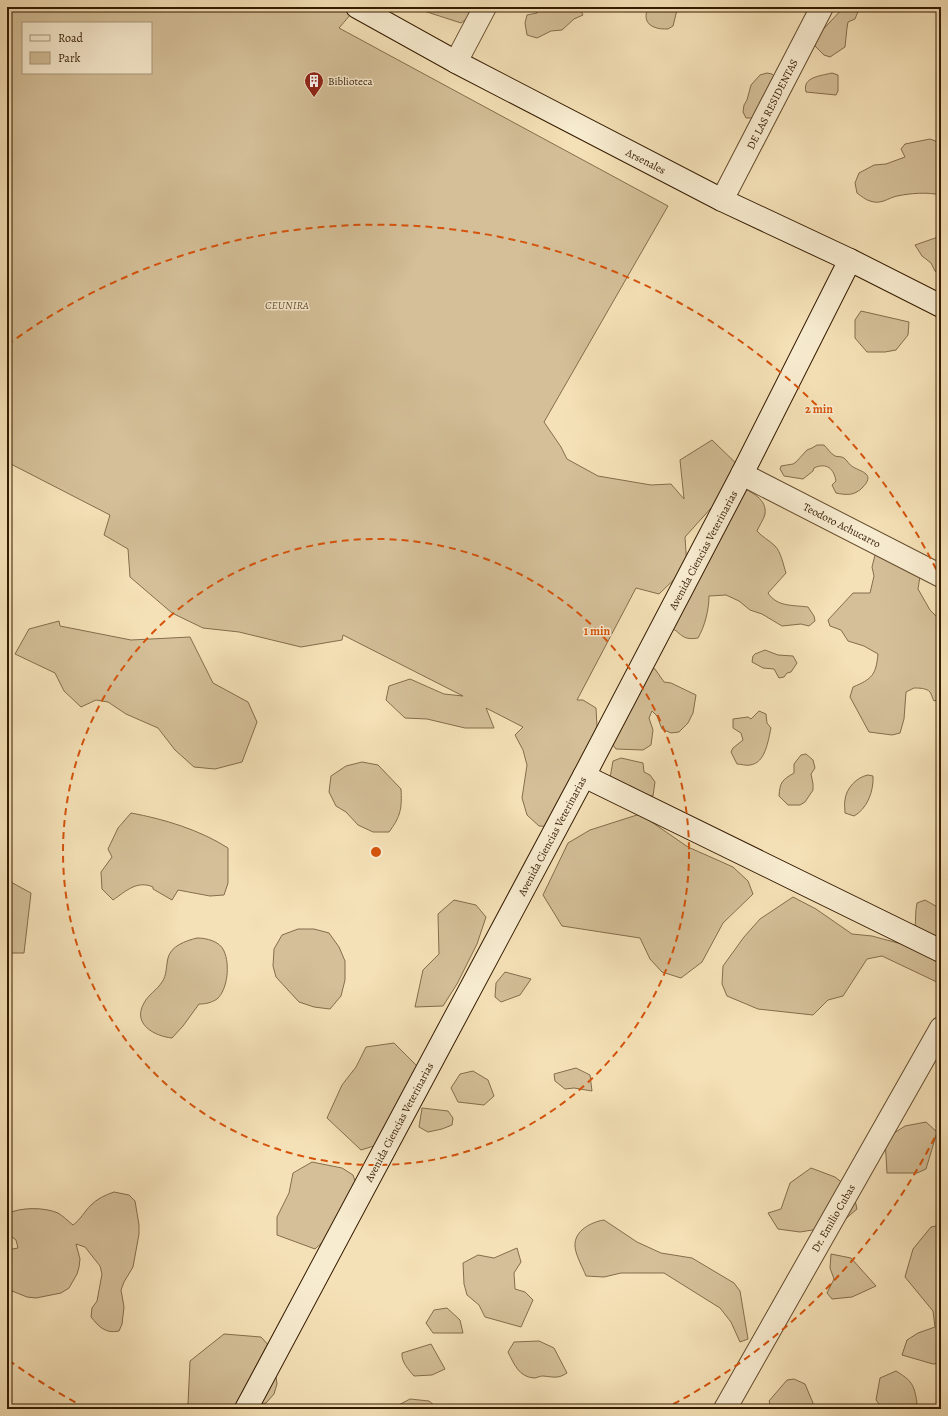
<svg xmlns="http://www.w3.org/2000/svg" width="948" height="1416" font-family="Alegreya,serif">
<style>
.green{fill:#d4bf98;stroke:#846d4c;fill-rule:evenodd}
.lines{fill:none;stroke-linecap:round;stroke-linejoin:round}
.street-casing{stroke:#644c2e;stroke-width:24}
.secondary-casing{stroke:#341b00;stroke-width:24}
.street{stroke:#f8ecd0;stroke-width:22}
.secondary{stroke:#f8ecd0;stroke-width:22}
.ring{fill:none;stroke:#d6530b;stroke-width:2;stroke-dasharray:7 5}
.labels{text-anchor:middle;stroke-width:3;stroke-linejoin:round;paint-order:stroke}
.poi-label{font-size:11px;fill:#341b00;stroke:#f8ecd0;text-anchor:start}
.street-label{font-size:11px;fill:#341b00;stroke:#f8ecd0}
.park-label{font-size:11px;font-style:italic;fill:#644c2e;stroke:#f8ecd0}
.centre{fill:#d6530b;stroke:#f8ecd0;stroke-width:2}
.ring-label{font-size:12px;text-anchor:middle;font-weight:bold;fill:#d6530b;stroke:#f8ecd0;stroke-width:3;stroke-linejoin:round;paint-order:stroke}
</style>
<rect width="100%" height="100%" fill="#f5e1b7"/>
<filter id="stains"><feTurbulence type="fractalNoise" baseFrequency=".005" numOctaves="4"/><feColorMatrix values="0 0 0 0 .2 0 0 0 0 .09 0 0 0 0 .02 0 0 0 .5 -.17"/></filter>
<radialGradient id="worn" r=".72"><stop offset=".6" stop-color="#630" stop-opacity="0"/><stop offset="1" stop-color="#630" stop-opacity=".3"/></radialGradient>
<g class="green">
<path d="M 7,7 L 353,7 L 351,14 L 339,28 L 668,206 L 544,422 L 561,447 L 567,459 L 598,476 L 651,485 L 671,484 L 684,499 L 680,460 L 712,440 L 744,471 L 742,487 C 752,493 767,499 765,514 C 764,519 759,526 757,531 C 762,537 769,540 775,546 C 781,552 783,564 786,573 L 768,593 C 777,607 793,605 808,607 L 814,616 L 815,621 L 809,626 L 801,624 L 782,626 L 762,614 L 750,610 L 739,601 L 726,595 L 709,596 C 709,609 705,626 698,638 C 680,641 682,632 669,627 L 685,569 L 659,594 L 636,588 L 577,700 L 583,700 L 596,708 L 597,726 L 586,757 L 556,827 L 539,826 L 527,815 L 522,798 L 527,765 L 523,750 L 515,735 L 523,727 L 486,708 L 494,728 L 465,728 L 427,719 L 405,718 L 386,700 L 389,686 L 410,679 L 444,694 L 463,696 L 343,635 L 342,640 L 301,647 L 239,632 L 203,628 L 172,613 L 130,577 L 128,549 L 104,535 L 110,515 L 7,462 ZM 23,23 L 151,23 L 151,73 L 23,73 ZM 712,507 L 687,567 L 685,537 Z"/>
<path d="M 418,7 L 480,7 L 473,14 L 461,23 L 424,11 Z"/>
<path d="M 536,7 L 579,7 L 583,15 L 574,19 L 562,30 L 551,31 L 537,38 L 527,35 L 525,23 L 527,15 L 537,13 Z"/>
<path d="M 649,7 L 676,7 L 677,10 L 673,26 L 668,29 C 663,29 658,29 654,27 C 645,24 644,14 649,7 Z"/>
<path d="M 844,7 L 855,7 L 859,9 L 855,19 L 848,22 L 847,28 L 845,47 L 830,57 L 824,55 L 815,46 L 816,37 Z"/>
<path d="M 767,73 L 772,74 L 775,77 L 756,118 L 746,118 L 743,112 L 744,105 L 747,100 L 751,85 L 760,75 Z"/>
<path d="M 832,73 L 838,75 L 838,91 L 836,95 L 806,92 C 802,77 820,76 832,73 Z"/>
<path d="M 930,139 L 941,143 L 941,195 C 927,192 912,193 897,196 C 888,198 881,205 870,201 C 866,200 861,196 857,193 L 855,183 L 859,173 L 874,165 L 886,164 L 905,157 L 901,149 L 905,144 Z"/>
<path d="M 941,236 L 941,275 L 935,271 L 931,263 L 922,256 L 915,245 Z"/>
<path d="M 861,311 L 909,322 L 908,335 L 896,350 L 885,352 L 867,352 L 855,338 L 855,320 Z"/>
<path d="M 817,445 L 824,445 C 827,448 831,454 835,456 C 837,457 841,456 844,458 C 847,460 849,465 853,467 C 862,472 876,474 862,488 C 854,496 846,495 836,493 L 832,485 L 836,481 C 834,469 827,462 814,468 L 813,471 L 803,479 L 784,476 L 780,469 L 781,466 L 793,464 L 796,462 L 807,450 L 812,448 Z"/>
<path d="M 879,552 L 921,570 L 918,589 L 930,610 L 941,621 L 941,698 L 934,701 C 932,698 932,695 930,692 C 927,688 918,688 914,688 L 906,692 L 904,719 L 900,733 L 892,735 L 869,732 L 850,697 L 853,687 C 872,679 876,675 878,654 L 864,646 L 848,641 L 841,630 L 830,626 L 828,620 L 853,593 L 870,593 L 874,576 L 872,567 L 875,555 Z"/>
<path d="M 59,621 L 60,626 L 131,640 L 190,637 L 213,683 L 248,702 L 257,722 L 242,762 L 215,769 L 194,767 L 175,750 L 158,728 L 126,714 L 108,702 L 96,700 L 81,707 L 64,691 L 55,673 L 15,654 L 29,629 Z"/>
<path d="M 765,650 L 778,655 L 793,656 L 797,663 L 791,672 L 787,673 L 784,677 L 779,678 L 774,669 L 763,668 L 752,662 L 753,656 L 755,654 Z"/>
<path d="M 652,668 L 655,669 L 664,682 L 671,683 L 696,695 L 693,713 L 688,723 L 679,732 L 671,733 L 662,729 L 657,716 L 652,711 L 649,718 L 653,730 L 651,745 L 643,750 L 616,749 L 609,740 Z"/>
<path d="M 759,711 L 766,714 L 767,723 L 771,728 C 768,740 766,763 750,765 C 746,766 741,764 737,764 L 731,752 L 733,748 L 743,740 L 741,733 L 733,728 L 733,719 L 748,717 L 751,719 Z"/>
<path d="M 806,754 L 813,760 L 815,768 L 811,774 L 813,784 L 813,790 L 805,802 L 800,805 L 788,805 L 779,796 C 780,782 782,780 794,773 L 794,764 L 801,755 Z"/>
<path d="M 621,758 L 643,763 L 644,772 L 650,775 L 655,782 L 653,796 L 649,796 L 610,778 L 613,761 Z"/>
<path d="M 362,762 L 378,765 L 401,789 C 402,808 401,816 389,832 L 373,832 L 358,825 L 346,812 L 336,806 L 329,792 L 331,776 L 346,766 Z"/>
<path d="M 868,775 L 873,776 C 874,791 867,809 854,816 L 845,813 C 845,809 844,804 845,800 C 846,788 857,777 868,775 Z"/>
<path d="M 131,813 C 164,819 200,830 228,848 L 228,883 L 224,895 L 210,896 L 178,890 L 172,900 L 153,889 L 153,887 C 137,880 126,891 113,900 L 102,889 L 101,872 L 112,857 L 108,849 L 118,828 Z"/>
<path d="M 640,814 L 688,847 L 733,867 L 748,881 L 753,894 L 723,923 L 702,962 L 681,978 L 662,972 L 650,959 L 640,938 L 562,926 L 543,895 L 568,843 L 590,830 Z"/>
<path d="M 7,880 L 31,893 L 24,953 L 7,953 Z"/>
<path d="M 793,897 L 816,909 L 852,934 L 872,936 L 931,952 L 941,962 L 941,984 L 882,956 L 867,959 L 843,996 L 828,1000 L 813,1015 L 758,1009 L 727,996 L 722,984 L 723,966 L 744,937 L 760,919 Z"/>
<path d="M 454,900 L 476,905 L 486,917 L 477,944 L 457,984 L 443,1006 L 415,1007 L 423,970 L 439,954 L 438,914 Z"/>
<path d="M 925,900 L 941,909 L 941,936 L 936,937 L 915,928 C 916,919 915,912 917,903 Z"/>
<path d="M 298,929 L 314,929 L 329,933 L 339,947 L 345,961 L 345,980 L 341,996 L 330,1009 L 314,1007 L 299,1002 L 276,977 L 273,966 L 274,949 L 282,935 Z"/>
<path d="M 197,938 C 206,938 220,941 224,951 C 230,964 228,989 217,999 C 211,1003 205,1004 199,1004 L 183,1026 L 172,1038 C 154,1036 132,1024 144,1003 C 148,995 157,990 162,982 C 167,975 166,966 168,958 C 171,946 185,941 197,938 Z"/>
<path d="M 505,972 L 531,979 L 520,995 L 501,1002 L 495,997 L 496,983 Z"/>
<path d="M 394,1043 L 417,1066 L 377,1145 L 361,1150 L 327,1118 L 342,1085 L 356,1067 L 366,1047 Z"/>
<path d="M 576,1068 L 590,1075 L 592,1091 L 574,1088 L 565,1089 L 555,1081 L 554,1074 Z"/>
<path d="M 473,1071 L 488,1080 L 494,1096 L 484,1105 L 458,1102 L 451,1088 L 460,1074 Z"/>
<path d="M 422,1108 L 448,1111 L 453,1118 L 452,1125 L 442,1129 L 428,1132 L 419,1127 Z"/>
<path d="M 926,1122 L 937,1132 L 926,1169 L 917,1173 L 887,1173 L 885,1139 L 905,1126 Z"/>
<path d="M 312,1162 L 342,1168 L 353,1175 L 357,1186 L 335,1231 L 315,1249 L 277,1235 L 277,1217 L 289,1193 L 293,1173 Z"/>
<path d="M 811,1168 L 835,1177 L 853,1191 L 857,1209 L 842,1222 L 819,1229 L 800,1232 L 778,1229 L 768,1213 L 781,1209 L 790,1183 Z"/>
<path d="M 114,1192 L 129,1195 L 135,1201 L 139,1225 L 139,1234 L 133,1267 L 124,1282 L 121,1290 L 124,1307 L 122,1324 L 119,1331 C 106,1334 99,1327 91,1317 L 92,1308 L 97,1301 L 102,1274 L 100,1266 L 85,1247 L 76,1244 L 80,1259 L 79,1267 L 77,1274 L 69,1288 L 61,1293 L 36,1298 L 27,1297 L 12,1291 L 7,1266 L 7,1250 L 18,1248 L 16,1240 L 7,1233 L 7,1214 C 20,1207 44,1207 58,1213 C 63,1216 68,1221 73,1225 C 81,1219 84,1212 91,1205 C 97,1199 105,1195 114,1192 Z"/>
<path d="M 604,1220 L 637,1242 L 661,1253 L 692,1258 L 734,1283 L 740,1291 L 748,1339 L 740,1342 L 731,1322 L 720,1308 L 664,1273 L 621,1273 L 604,1277 L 586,1276 C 583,1268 575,1254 575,1246 C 574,1231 591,1222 604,1220 Z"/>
<path d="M 941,1225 L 941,1363 L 933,1364 L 902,1355 L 907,1340 L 918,1333 L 935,1327 L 933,1311 L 905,1277 L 913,1249 L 931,1227 Z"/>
<path d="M 517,1248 L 521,1262 L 514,1273 L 515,1289 L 525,1292 L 533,1300 L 521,1327 L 485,1317 L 479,1305 L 467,1295 L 464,1284 L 463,1263 L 478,1255 L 494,1258 Z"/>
<path d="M 831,1254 L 851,1258 L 876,1286 L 852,1297 L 832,1299 L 827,1293 L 834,1279 L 830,1268 Z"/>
<path d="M 447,1308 L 460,1320 L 463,1333 L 433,1333 L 426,1323 L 434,1310 Z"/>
<path d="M 224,1334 L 261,1337 L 272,1349 L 277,1384 L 274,1394 L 266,1403 L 243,1409 L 179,1409 L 188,1404 L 190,1361 Z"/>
<path d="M 539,1341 L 554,1348 L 567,1373 C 558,1379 554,1377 543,1376 C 539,1376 537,1378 534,1378 C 519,1377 514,1364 508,1352 L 514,1342 Z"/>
<path d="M 431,1344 L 445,1369 L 432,1375 L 414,1376 C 409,1370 401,1362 402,1353 Z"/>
<path d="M 896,1371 C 912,1381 914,1384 917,1403 L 911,1409 L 883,1409 L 876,1400 L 880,1378 Z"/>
<path d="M 794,1379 L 805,1384 L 813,1403 L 811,1408 L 772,1409 L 769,1401 L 787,1380 Z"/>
<path d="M 410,1399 L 429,1401 L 439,1409 L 391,1409 Z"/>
</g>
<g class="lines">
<g class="street-casing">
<g id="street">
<path d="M 456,62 L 485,7"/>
<path d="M 722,200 L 822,7"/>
<path d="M 742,474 L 941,576"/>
<path d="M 725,1409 L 941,1028"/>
</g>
</g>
<g class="secondary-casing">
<g id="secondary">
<path d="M 357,7 L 456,62 L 722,200 L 850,260 L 941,306"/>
<path d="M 584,776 L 941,951"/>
<path d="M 246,1409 L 584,776 L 742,474 L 850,260"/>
</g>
</g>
<use href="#street" class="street"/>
<use href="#secondary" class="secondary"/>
</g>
<g class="ring">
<circle cx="376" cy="852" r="313"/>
<path d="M940 1127A627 627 0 0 1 666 1408M86 1408A627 627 0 0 1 7 1359M7 345A627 627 0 0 1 940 577"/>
</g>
<defs>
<g id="building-pin" transform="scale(1)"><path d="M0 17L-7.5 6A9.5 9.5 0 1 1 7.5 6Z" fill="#8f2418" stroke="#f8ecd0"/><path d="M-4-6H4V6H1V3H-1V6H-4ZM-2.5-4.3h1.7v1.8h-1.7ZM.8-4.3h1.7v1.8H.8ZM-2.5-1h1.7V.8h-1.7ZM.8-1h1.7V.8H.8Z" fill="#fff"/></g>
</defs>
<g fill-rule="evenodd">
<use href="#building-pin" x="314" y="81"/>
</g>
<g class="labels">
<g class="poi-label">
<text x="328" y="85">Biblioteca</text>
</g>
<g class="street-label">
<text transform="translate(772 104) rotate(-63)" y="4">DE LAS RESIDENTAS</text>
<text transform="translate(646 161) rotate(27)" y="4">Arsenales</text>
<text transform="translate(842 525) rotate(27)" y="4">Teodoro Achucarro</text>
<text transform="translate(703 550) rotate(-62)" y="4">Avenida Ciencias Veterinarias</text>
<text transform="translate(552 836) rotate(-62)" y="4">Avenida Ciencias Veterinarias</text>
<text transform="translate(399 1122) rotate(-62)" y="4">Avenida Ciencias Veterinarias</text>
<text transform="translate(833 1218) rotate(-60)" y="4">Dr. Emilio Cubas</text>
</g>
<g class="park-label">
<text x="287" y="309">CEUNIRA</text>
</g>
</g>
<circle cx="376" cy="852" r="6" class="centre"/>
<g class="ring-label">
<text x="819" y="413">2 min</text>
<text x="597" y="635">1 min</text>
</g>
<rect width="948" height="1416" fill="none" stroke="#f5e1b7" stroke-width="24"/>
<rect x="8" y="8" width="932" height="1400" fill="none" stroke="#341b00" stroke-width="2"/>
<rect x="12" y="12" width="924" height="1392" fill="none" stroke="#341b00"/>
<rect x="22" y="22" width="130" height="52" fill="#f8ecd0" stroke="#aa987d"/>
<rect x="30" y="35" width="20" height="6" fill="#f8ecd0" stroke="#aa987d"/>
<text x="58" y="42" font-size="12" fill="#341b00">Road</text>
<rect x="30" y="52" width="20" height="12" fill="#d4bf98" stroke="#aa987d"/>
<text x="58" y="62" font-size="12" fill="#341b00">Park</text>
<rect width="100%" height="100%" filter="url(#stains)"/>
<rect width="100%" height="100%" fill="url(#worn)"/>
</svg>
